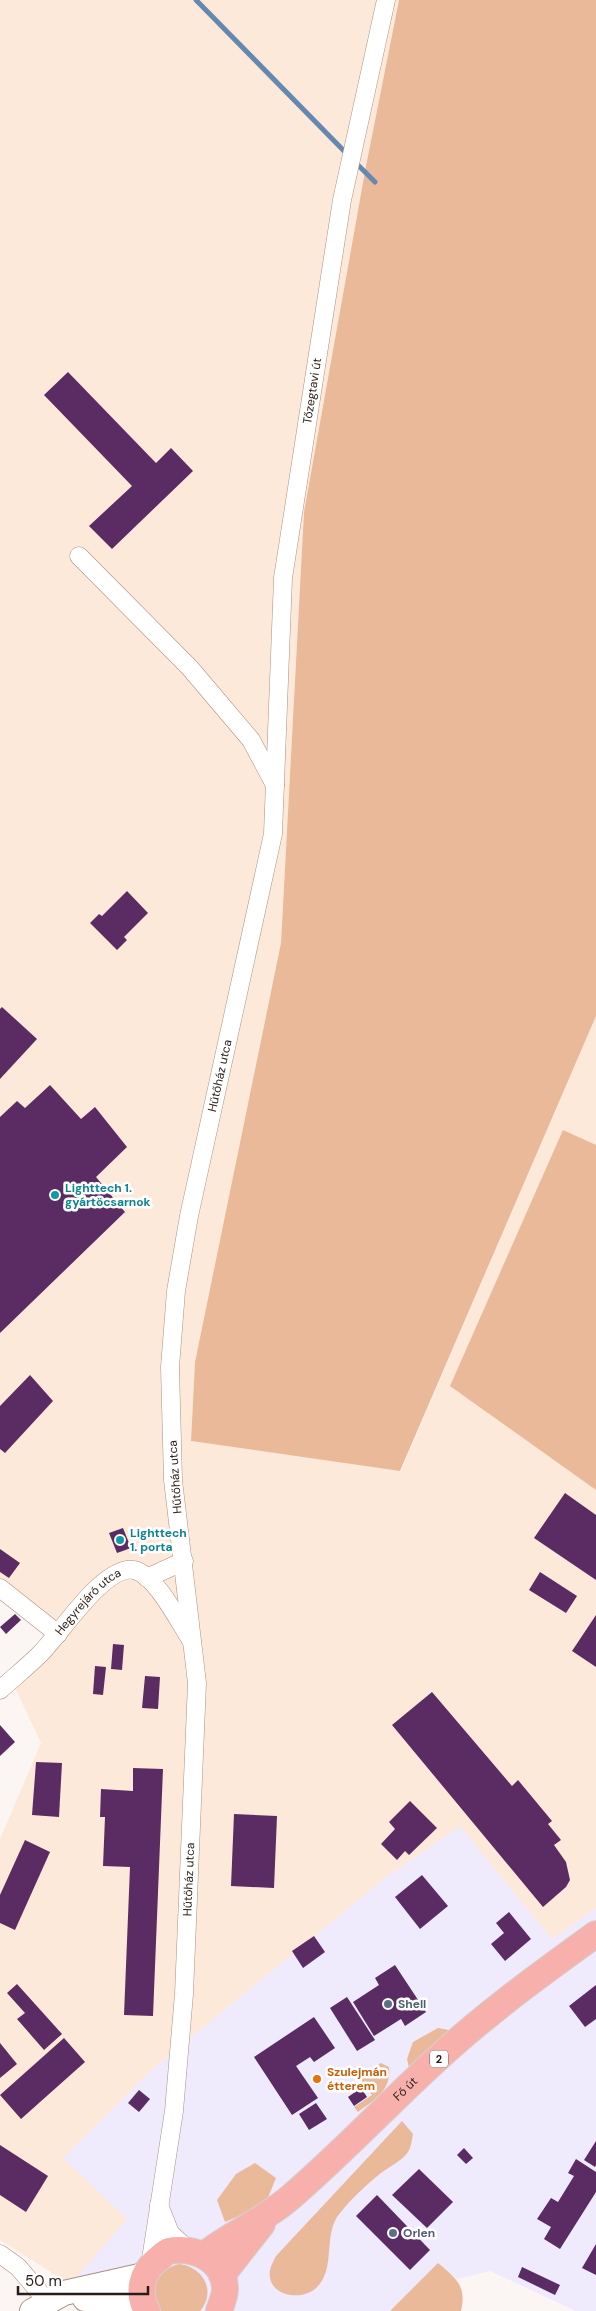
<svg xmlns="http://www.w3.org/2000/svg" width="596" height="2311" font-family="'DM Sans',sans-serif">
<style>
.commercial{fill:#efeafc}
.industrial{fill:#fde9da}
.green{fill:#eab99a}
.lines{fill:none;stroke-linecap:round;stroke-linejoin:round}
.stream{stroke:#6588b1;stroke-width:5}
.building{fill:#5a2c63}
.minor-casing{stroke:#a99181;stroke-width:19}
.secondary-casing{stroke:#a99181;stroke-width:26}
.primary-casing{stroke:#d4d2d1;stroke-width:28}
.minor{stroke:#fff;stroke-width:18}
.secondary{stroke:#fff;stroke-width:24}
.primary{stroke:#f8b0ac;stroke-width:26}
.culture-dot{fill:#0f9aa8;stroke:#fff;stroke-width:2}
.service-dot{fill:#5c6f8a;stroke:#fff;stroke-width:2}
.food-dot{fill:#e8710a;stroke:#fff;stroke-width:2}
.labels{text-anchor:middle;stroke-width:5;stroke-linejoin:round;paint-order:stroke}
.shield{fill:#fff;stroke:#68625d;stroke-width:1}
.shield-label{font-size:11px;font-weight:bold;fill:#281e18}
.street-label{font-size:12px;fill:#281e18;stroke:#fff}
.culture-label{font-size:12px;font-weight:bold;fill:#0d838f;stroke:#fff;text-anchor:start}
.service-label{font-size:12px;font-weight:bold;fill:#4e5e75;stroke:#fff;text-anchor:start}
.food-label{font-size:12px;font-weight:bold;fill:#c56008;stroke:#fff;text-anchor:start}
</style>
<rect width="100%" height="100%" fill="#fbf6f3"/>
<path class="commercial" d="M 460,1826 L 552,1939 L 596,1908 L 596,2311 L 576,2311 L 490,2271 L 457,2279 L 438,2263 L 390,2311 L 138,2311 L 70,2284 L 62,2158 L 150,2071 L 386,1877 Z"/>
<path class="industrial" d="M 0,0 L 399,0 L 366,166 L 304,512 L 281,943 L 195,1362 L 191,1441 L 401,1471 L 596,1016 L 596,1908 L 552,1939 L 460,1826 L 386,1877 L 150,2071 L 63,2158 L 127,2219 L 70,2284 L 0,2240 L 0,1839 L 41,1743 L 15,1688 L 40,1664 L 47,1624 L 0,1583 Z"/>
<g class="green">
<path d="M 399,0 L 596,0 L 596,1016 L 400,1471 L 191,1441 L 195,1362 L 281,943 L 304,512 L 366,166 Z"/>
<path d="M 563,1130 L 596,1145 L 596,1490 L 450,1386 Z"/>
<path d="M 438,2028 L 454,2031 L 409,2068 L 407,2059 L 413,2042 Z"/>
<path d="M 381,2063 L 389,2067 C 392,2090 374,2100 358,2112 L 354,2107 L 372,2095 L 358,2075 Z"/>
<path d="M 402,2121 L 413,2134 C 412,2139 411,2148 408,2152 C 403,2160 389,2167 381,2173 C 366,2185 352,2198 340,2213 C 322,2234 337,2269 316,2288 C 301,2302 266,2296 270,2270 C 271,2265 274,2260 276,2256 Z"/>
<path d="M 255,2163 L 276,2178 L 265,2205 L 225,2222 L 217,2200 L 236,2174 Z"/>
<path d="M 438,2263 C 456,2278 467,2286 461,2311 L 390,2311 Z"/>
<path d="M 179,2264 C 203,2267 217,2291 200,2311 L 161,2311 C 145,2293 157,2269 179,2264 Z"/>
</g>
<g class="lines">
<g class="stream">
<path d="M 196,0 L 348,155"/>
<path d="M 354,161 L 375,182"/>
</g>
</g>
<g class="building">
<path d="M 68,372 L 156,463 L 171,448 L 193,471 L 112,549 L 89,526 L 132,486 L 44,395 Z"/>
<path d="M 127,891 L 148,913 L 124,937 L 127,940 L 117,950 L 90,923 L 99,914 L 102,916 Z"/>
<path d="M 2,1007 L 37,1039 L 0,1079 L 0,1009 Z"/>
<path d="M 50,1085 L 81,1119 L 95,1107 L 127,1147 L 96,1177 L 125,1212 L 0,1333 L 0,1117 L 17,1101 L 25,1108 Z"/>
<path d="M 30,1375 L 53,1401 L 5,1453 L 0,1449 L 0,1406 Z"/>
<path d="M 565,1493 L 596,1515 L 596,1580 L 534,1538 Z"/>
<path d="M 123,1528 L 131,1548 L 117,1553 L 109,1533 Z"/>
<path d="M 0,1549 L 20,1563 L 9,1578 L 0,1572 Z"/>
<path d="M 540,1572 L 577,1596 L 566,1613 L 529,1590 Z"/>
<path d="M 15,1614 L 21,1620 L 6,1634 L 0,1627 Z"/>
<path d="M 596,1615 L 596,1667 L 572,1651 Z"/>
<path d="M 113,1644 L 124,1645 L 122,1670 L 111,1669 Z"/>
<path d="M 95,1666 L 106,1667 L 103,1695 L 93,1694 Z"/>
<path d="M 145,1676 L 160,1677 L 158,1709 L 142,1708 Z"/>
<path d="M 432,1692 L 512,1786 L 518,1780 L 552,1821 L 548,1824 L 561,1840 L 554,1845 L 566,1862 L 570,1880 L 566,1887 L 543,1907 L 392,1725 Z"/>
<path d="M 0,1725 L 15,1742 L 0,1756 Z"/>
<path d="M 36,1762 L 62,1763 L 59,1817 L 32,1815 Z"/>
<path d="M 133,1768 L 163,1769 L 153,2016 L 124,2015 L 130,1867 L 103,1866 L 105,1817 L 100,1817 L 101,1789 L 133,1791 Z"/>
<path d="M 410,1801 L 437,1828 L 409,1855 L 405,1851 L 397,1860 L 381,1844 L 395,1829 L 389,1822 Z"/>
<path d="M 234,1814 L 277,1816 L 274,1888 L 231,1886 Z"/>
<path d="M 25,1840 L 50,1852 L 15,1930 L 0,1923 L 0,1895 Z"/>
<path d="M 422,1875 L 448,1906 L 420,1929 L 395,1897 Z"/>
<path d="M 509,1912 L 531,1939 L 505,1961 L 491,1944 L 504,1933 L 496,1923 Z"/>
<path d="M 314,1936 L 325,1952 L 303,1968 L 292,1951 Z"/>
<path d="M 395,1965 L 426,2012 L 405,2026 L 401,2019 L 374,2036 L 353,2002 L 379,1985 L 375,1978 Z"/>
<path d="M 17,1984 L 62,2034 L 44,2050 L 17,2019 L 25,2013 L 7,1993 Z"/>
<path d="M 596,1985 L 596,2019 L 585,2027 L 569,2006 Z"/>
<path d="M 347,1997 L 375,2040 L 357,2051 L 330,2008 Z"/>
<path d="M 314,2017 L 335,2048 L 314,2062 L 310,2057 L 296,2066 L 318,2098 L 292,2115 L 254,2057 Z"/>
<path d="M 64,2038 L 85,2062 L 21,2119 L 0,2095 Z"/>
<path d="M 0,2043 L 17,2064 L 0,2078 Z"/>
<path d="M 361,2088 L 367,2097 L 354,2106 L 348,2097 Z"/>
<path d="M 139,2090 L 150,2099 L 139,2112 L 128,2103 Z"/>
<path d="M 316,2103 L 327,2119 L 309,2130 L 299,2114 Z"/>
<path d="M 596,2141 L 596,2165 L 595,2167 L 584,2160 Z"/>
<path d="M 0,2145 L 48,2176 L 26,2212 L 0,2195 Z"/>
<path d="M 464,2148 L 473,2158 L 466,2164 L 457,2155 Z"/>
<path d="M 576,2159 L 596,2172 L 596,2192 L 560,2249 L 544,2239 L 551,2227 L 537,2219 L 551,2198 L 558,2202 L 574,2176 L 568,2173 Z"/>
<path d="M 419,2169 L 453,2202 L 427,2228 L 392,2195 Z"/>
<path d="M 377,2195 L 430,2250 L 410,2270 L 356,2216 Z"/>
<path d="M 596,2244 L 596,2275 L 582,2268 Z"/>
<path d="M 522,2267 L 560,2285 L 555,2295 L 518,2277 Z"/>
</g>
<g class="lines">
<g class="minor-casing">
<g id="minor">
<path d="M 79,556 L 190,668 L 251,740 L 275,785"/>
<path d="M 147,1578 L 184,1561"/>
<path d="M 0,1588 L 58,1634"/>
<path id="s1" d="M 0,1690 C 13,1678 27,1667 40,1654 C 60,1635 104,1564 134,1570 C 156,1575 179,1622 191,1640"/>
<path d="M 159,2205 L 170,2233 L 188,2250"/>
<path d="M 0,2254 L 18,2267 L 48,2302"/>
<path id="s2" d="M 150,2266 L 174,2111 L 184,1994 L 197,1683 L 173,1480 L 170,1367 L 176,1291 L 189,1216 L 273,834 L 283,578 L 342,200 L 386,0"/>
</g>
</g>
<g class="secondary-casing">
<g id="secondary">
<path d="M 85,2299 L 117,2299 L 143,2304"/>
<path d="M 32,2311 L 64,2293 L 144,2275"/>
</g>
</g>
<g class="primary-casing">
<g id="primary">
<path id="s3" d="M 204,2255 C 232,2233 265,2220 292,2196 C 359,2138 418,2071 487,2016 C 522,1987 559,1961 596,1934"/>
<path d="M 222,2275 L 262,2224"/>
<path d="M 147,2311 C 137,2293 141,2273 157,2260 C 161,2257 165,2252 169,2251 C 194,2246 225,2260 225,2289 C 225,2296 221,2305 219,2311"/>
</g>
</g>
<use href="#minor" class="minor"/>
<use href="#secondary" class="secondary"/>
<use href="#primary" class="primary"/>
</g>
<g class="culture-dot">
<circle cx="55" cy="1195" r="5"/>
<circle cx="120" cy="1540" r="5"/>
</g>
<g class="service-dot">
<circle cx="388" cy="2004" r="5"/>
<circle cx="393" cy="2233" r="5"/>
</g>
<circle class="food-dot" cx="317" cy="2079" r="5"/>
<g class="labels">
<rect class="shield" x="430" y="2050.5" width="18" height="17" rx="4"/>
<g class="shield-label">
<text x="439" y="2063">2</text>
</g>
<g class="street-label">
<text dy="4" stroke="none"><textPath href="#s2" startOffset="1892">Tőzegtavi út</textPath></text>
<text dy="4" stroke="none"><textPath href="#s2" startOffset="1199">Hűtőház utca</textPath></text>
<text transform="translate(175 1477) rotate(-94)" y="4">Hűtőház utca</text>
<text dy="4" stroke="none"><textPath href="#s1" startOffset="125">Hegyrejáró utca</textPath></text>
<text dy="4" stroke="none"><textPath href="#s2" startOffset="389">Hűtőház utca</textPath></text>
<text dy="4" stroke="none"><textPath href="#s3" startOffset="262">Fő út</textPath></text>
</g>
<g class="culture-label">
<text x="65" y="1192">Lighttech 1.<tspan x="65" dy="14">gyártöcsarnok</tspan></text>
<text x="130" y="1537">Lighttech<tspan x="130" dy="14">1. porta</tspan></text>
</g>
<g class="service-label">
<text x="398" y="2008">Shell</text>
<text x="403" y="2237">Orlen</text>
</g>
<g class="food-label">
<text x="327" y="2076">Szulejmán<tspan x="327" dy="14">étterem</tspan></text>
</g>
</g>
<path d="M18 2286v8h130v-8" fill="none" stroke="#281e18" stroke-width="2.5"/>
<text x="25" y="2286" font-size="15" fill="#281e18" stroke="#ffffff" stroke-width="4" paint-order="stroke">50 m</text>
</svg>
